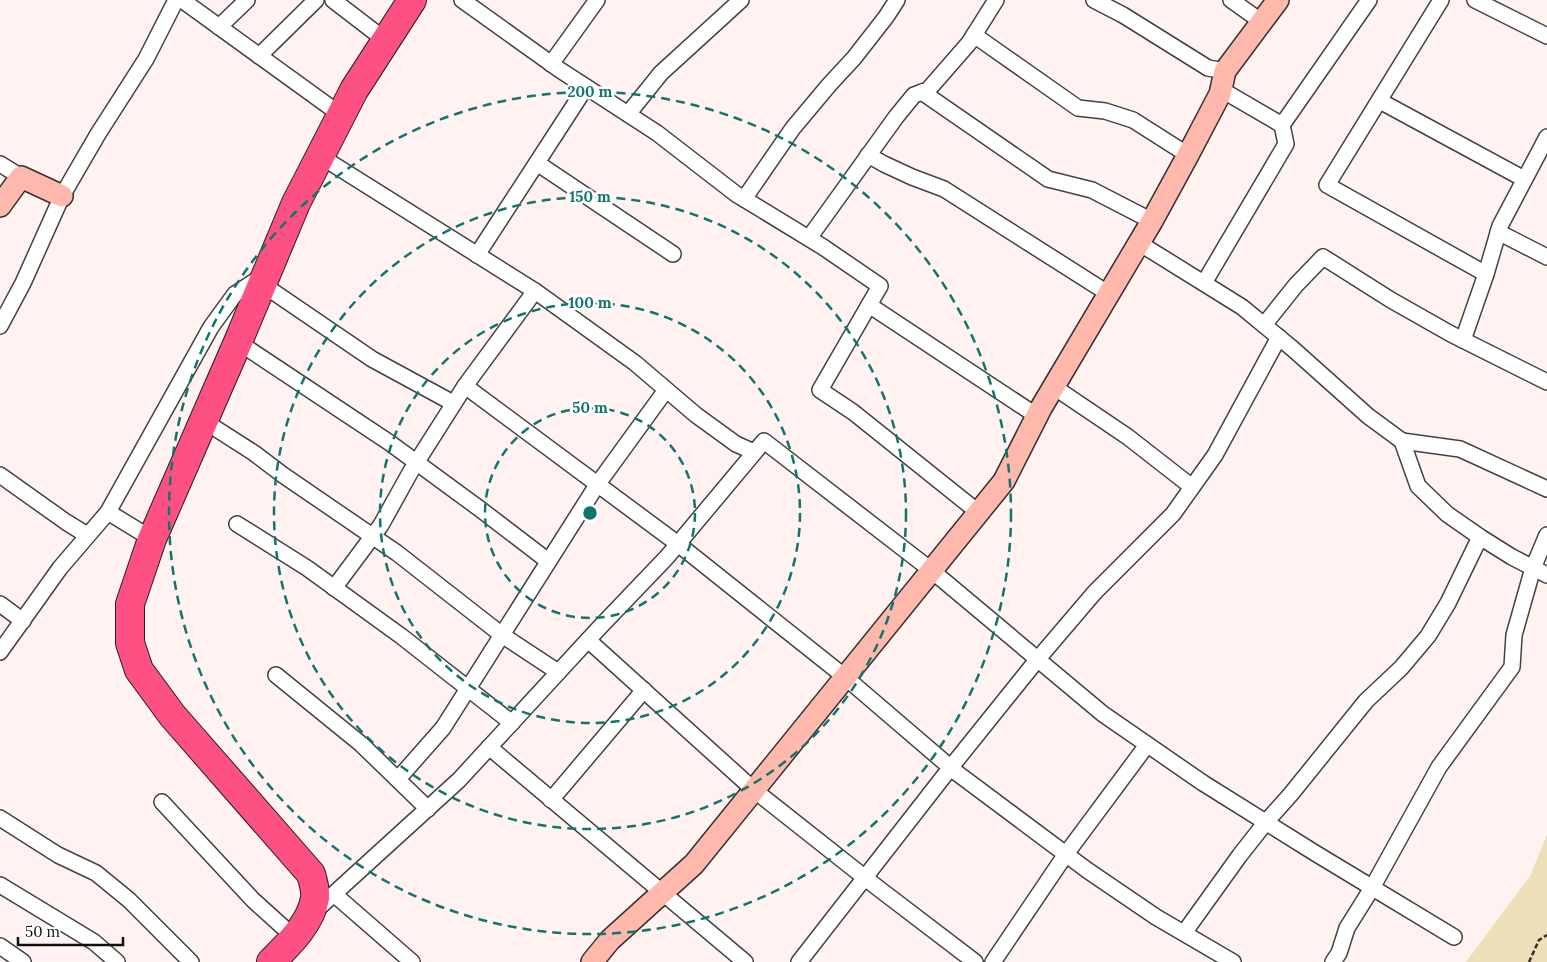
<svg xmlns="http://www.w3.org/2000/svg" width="1547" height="962" font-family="Lora,serif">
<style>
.green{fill:#eddfb8}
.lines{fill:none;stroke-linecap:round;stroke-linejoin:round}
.street-casing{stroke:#424242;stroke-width:18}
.secondary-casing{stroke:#313131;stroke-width:24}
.highway-casing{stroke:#202020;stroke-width:30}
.path{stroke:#313131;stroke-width:2.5;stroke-dasharray:5 2.5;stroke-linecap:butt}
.street{stroke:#fff;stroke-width:15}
.secondary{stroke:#ffb8ac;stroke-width:21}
.highway{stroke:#fd5183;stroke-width:28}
.ring{fill:none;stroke:#0f766e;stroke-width:2.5;stroke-dasharray:9 6}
.centre{fill:#0f766e;stroke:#fff;stroke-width:2.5}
.ring-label{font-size:15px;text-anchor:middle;font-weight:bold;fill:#0f766e;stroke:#fff;stroke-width:5;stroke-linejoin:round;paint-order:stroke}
</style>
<rect width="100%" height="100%" fill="#fff2f1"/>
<path class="green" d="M 1547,835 L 1547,962 L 1466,962 L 1530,876 Z"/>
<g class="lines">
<g class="street-casing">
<g id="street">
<path d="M 182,0 L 341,115"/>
<path d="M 333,0 L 385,40"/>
<path d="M 462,0 L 560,70 L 657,133 L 736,194 L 823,247 L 880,286 L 820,390 L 853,412 L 978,512"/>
<path d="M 1094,0 L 1123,15 L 1208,68 L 1225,71"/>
<path d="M 1231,0 L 1262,22"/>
<path d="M 1441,0 L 1327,185 L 1486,274"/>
<path d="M 1475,0 L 1547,36"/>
<path d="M 219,27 L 247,0"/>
<path d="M 974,35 L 1078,108 L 1105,111 L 1133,120 L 1188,155"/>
<path d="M 259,56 L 316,0"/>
<path d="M 551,64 L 597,0"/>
<path d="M 1222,90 L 1282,125 L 1369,0"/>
<path d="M 922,92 L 1048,179 L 1092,190 L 1152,221"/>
<path d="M 1380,101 L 1524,179"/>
<path d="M 628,114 L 661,73 L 741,0"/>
<path d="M 868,155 L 884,164 L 912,177 L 944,189 L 1109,294"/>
<path d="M 320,156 L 535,291 L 635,363 L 696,415 L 736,444 L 754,452"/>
<path d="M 537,163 L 673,254"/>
<path d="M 0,164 L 21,177"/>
<path d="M 744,199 L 793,128 L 829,85 L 854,58 L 886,17 L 897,0"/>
<path d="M 1498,232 L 1547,257"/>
<path d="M 809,238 L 896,117 L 914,95 L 928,90 L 969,43 L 996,0"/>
<path d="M 1139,243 L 1242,307 L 1293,349 L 1368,416 L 1402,441 L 1418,486 L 1447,514 L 1480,537 L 1512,557 L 1547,575"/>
<path d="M 477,255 L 586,87"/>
<path d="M 1204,283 L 1286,144 L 1282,125"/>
<path d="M 262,284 L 372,359 L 453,403"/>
<path d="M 869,305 L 1037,416"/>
<path d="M 1264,325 L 1296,285 L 1323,257 L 1391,300 L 1451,334 L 1547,382"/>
<path d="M 0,326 L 23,283 L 62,196 L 98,134 L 146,59 L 176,0"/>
<path d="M 1463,340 L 1486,274 L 1500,226 L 1547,137"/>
<path d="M 238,342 L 390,443 L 480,509 L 548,561"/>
<path d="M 465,386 L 678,544 L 845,677 L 957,773 L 1087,870 L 1156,917 L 1233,962"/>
<path d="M 1054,387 L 1128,437 L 1192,487"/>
<path d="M 204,421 L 254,453 L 283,475 L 397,553 L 502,635 L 558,672"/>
<path d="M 1402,441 L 1460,449 L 1547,489"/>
<path d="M 0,475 L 66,522 L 87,535"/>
<path d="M 108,512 L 211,327 L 235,294 L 263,276"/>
<path d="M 237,524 L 307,568 L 401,636 L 512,723"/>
<path d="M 334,588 L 381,525 L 411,471 L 465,386 L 535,291"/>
<path d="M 0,604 L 23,621"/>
<path d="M 588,640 L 754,790 L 878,888 L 975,962"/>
<path d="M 0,652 L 60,568 L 108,512 L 152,539"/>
<path d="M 276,675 L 361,744 L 428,809"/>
<path d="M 489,747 L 745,962"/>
<path d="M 398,779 L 443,728 L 597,485 L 666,390"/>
<path d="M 551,800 L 644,690"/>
<path d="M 162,802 L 253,900 L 294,937"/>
<path d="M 0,818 L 58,855 L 96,873 L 129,900 L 191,962"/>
<path d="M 0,885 L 94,942 L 117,962"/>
<path d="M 335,895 L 412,962"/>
<path d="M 314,912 L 459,780 L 600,627 L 667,557 L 764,441 L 931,570 L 1103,714 L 1203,783 L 1315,853 L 1454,937"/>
<path d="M 1184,933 L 1240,855 L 1266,822 L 1291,794 L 1366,701 L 1401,668 L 1428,636 L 1448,603 L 1480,537"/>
<path d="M 0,946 L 23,962"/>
<path d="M 799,962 L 951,767 L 1037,660 L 1095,592 L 1173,514 L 1215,455 L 1279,337"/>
<path d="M 993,962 L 1066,854 L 1147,745"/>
<path d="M 1333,962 L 1339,953 L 1347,928 L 1372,888 L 1439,767 L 1512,667 L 1514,635 L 1533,568 L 1547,535"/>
</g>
</g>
<g class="secondary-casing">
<g id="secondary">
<path d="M 0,206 L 21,177 L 62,196"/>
<path d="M 592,962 L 610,940 L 694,864 L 1004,481 L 1041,408 L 1152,221 L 1188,155 L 1220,94 L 1225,71 L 1278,0"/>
</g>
</g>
<g class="highway-casing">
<path id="highway" d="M 271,962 C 289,944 311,923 315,898 C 316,891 313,881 311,874 L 172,715 L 139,670 L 130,643 L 130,604 L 152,539 L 238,342 L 296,203 L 354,90 L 412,0"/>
</g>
<path class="path" d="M 1529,962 L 1539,940 L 1547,935"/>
<use href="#street" class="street"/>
<use href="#secondary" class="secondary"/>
<use href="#highway" class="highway"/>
</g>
<g class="ring">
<circle cx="590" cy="513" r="105"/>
<circle cx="590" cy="513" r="210"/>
<circle cx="590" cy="513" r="316"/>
<circle cx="590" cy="513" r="421"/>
</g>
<circle cx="590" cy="513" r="8" class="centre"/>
<g class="ring-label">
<text x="590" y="97">200 m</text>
<text x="590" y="202">150 m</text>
<text x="590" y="308">100 m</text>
<text x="590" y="413">50 m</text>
</g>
<path d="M18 937v8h105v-8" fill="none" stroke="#0f0f0f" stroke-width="2.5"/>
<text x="25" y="937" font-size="15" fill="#0f0f0f" stroke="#ffffff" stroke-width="4" paint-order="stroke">50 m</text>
</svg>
